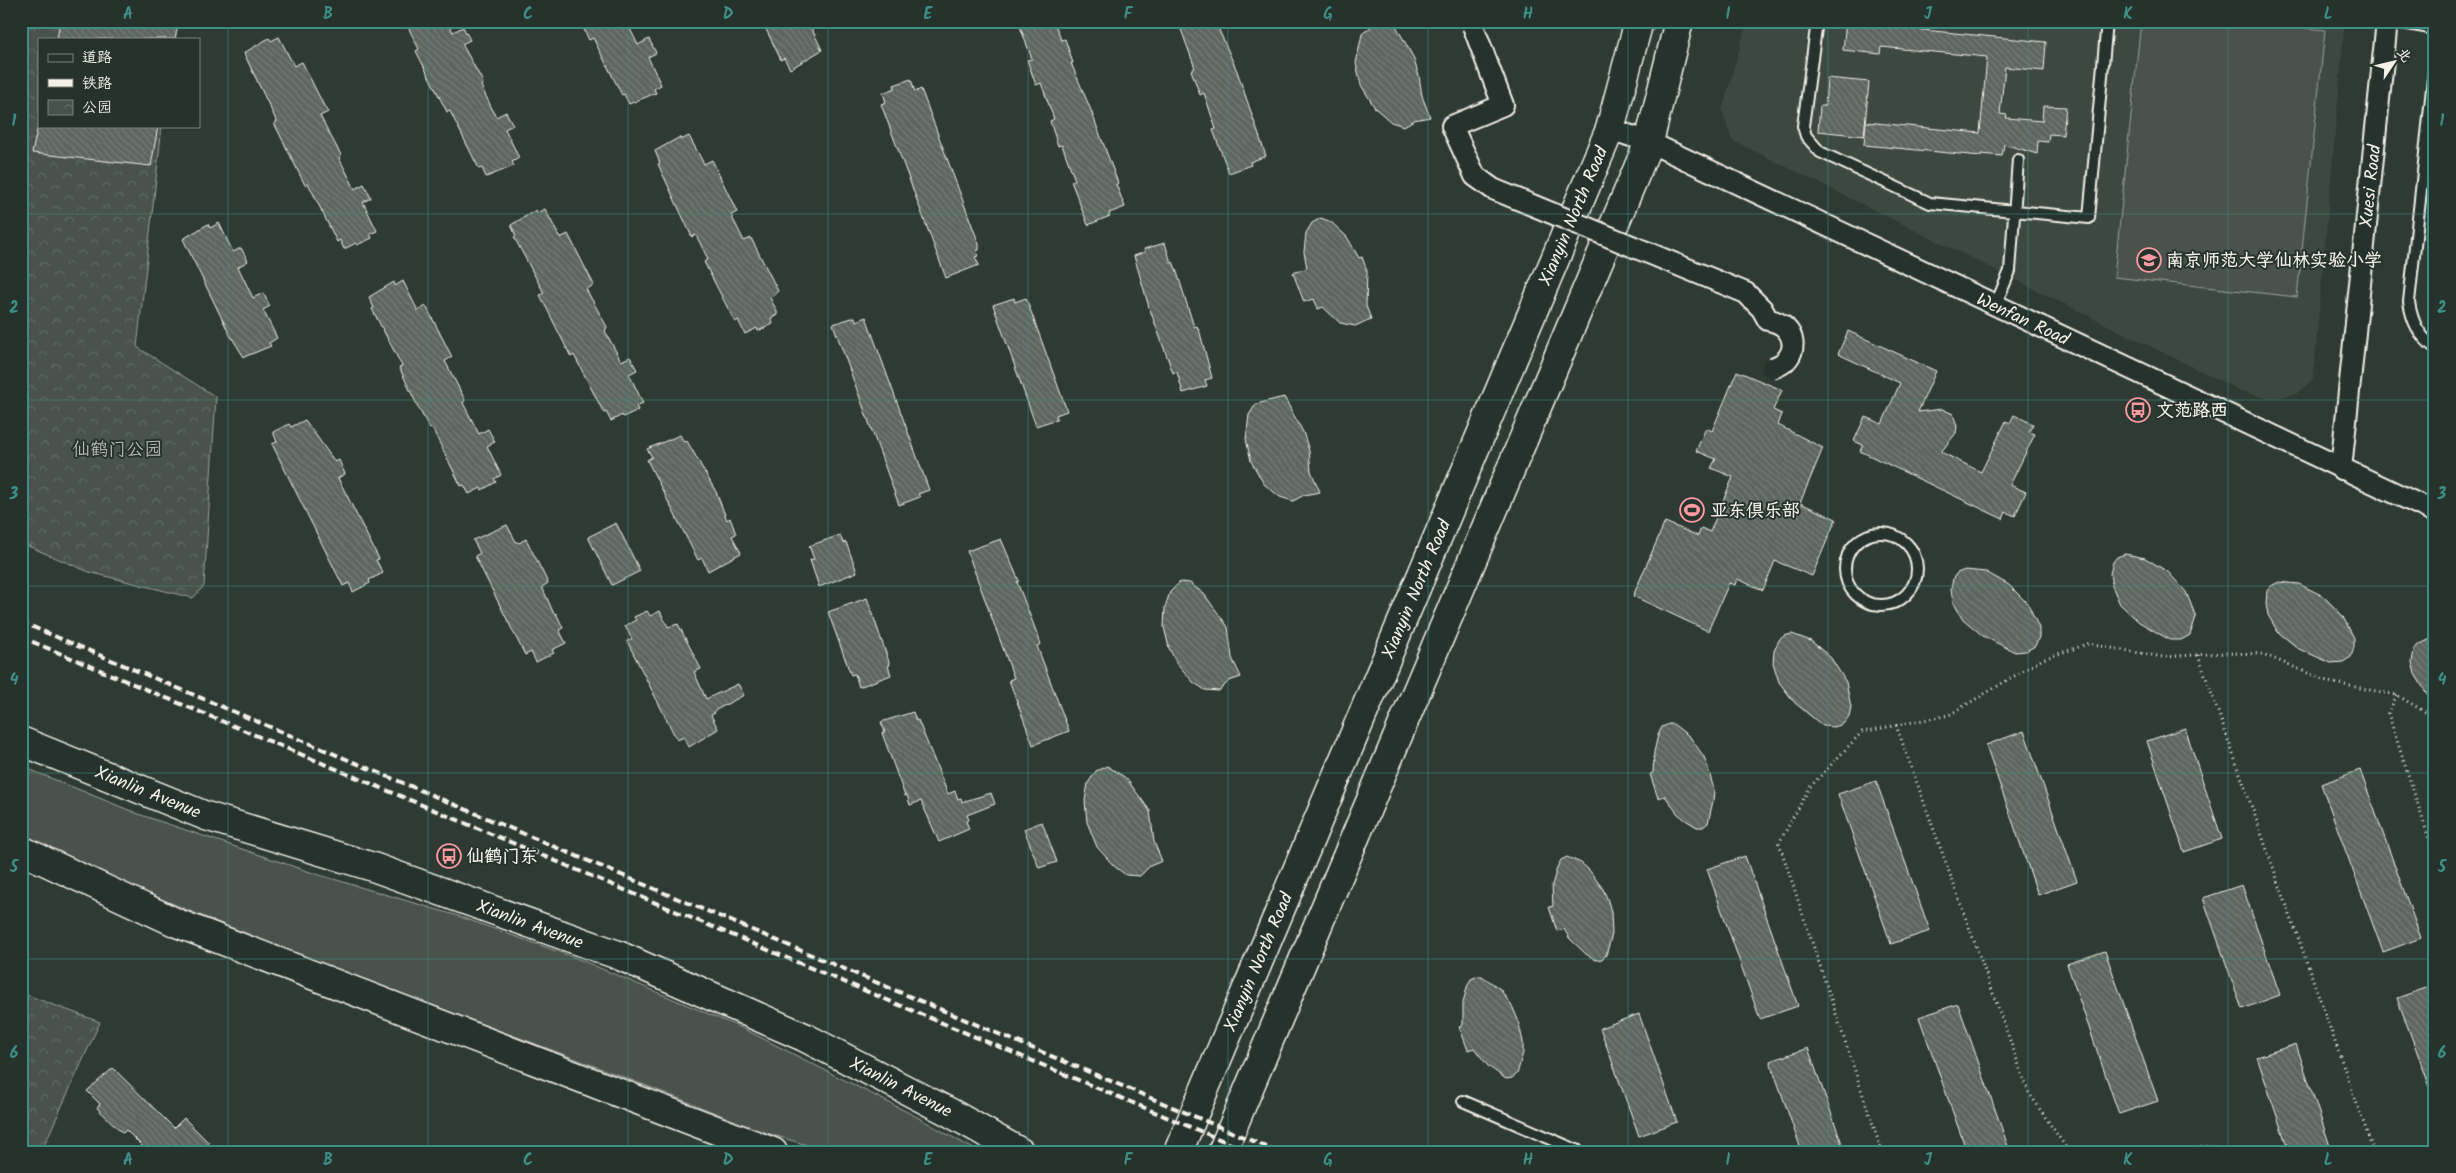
<svg xmlns="http://www.w3.org/2000/svg" width="2456" height="1173" font-family="Kalam,'LXGW WenKai TC',sans-serif">
<style>
.built{fill:#3c4841}
.grass{fill:#48524c;stroke:#9ea29a}
.park{fill:url(#park-crowns);stroke:#9ea29a}
.building{fill:url(#building-back-hatch);stroke:#f4f1e8}
.lines{fill:none;stroke-linecap:round;stroke-linejoin:round}
.lane-casing{stroke:#f4f1e8;stroke-width:14}
.street-casing{stroke:#f4f1e8;stroke-width:24}
.primary-casing{stroke:#f4f1e8;stroke-width:31}
.path{stroke:#f4f1e8;stroke-width:3;stroke-dasharray:1 4;stroke-linecap:butt}
.lane{stroke:#26332d;stroke-width:10}
.street{stroke:#26332d;stroke-width:20}
.primary{stroke:#26332d;stroke-width:28}
.rail{stroke:#f4f1e8;stroke-width:4;stroke-dasharray:8 4;stroke-linecap:butt}
.street-bridge-casing{stroke:#f4f1e8;stroke-width:24;stroke-linecap:butt}
.street-bridge{stroke:#26332d;stroke-width:20}
.grid{fill:none;stroke:#3d8f86;stroke-width:1;stroke-opacity:0.55}
.labels{text-anchor:middle;stroke-width:4;stroke-linejoin:round;paint-order:stroke}
.street-label{font-size:18px;fill:#f4f1e8;stroke:#26332d}
.poi-label{font-size:18px;font-weight:bold;fill:#f4f1e8;stroke:#26332d;text-anchor:start}
.park-label{font-size:18px;fill:#b8b9b1;stroke:#26332d}
.neatline{fill:none;stroke:#3d8f86;stroke-width:2}
.grid-label{font-size:16px;text-anchor:middle;font-weight:bold;fill:#3d8f86}
</style>
<defs>
<pattern id="park-crowns" width="20" height="18" patternUnits="userSpaceOnUse" patternTransform="scale(1.25)"><rect width="20" height="18" fill="#48524c"/><path d="M2 6a3 3 0 1 1 6 0M12 15a3 3 0 1 1 6 0" fill="none" stroke="#636b66"/></pattern>
<pattern id="building-back-hatch" width="6" height="6" patternUnits="userSpaceOnUse" patternTransform="scale(1.25)"><rect width="6" height="6" fill="#5c655e"/><path d="M-1 5l2 2M0 0l6 6M5-1l2 2" fill="none" stroke="#747c75"/></pattern>
</defs>
<rect width="100%" height="100%" fill="#2e3b34"/>
<filter id="ink" filterUnits="userSpaceOnUse"><feTurbulence type="fractalNoise" baseFrequency=".02" numOctaves="2"/><feDisplacementMap in="SourceGraphic" scale="10" xChannelSelector="R" yChannelSelector="G"/><feConvolveMatrix kernelMatrix="1 2 1 2 8 2 1 2 1" color-interpolation-filters="sRGB"/></filter>
<g filter="url(#ink)">
<path class="built" d="M 1747,21 L 2345,21 L 2313,379 L 2297,394 L 2269,399 L 2239,390 L 1732,140 L 1722,111 Z"/>
<g class="grass">
<path d="M 2141,21 L 2247,21 L 2325,30 L 2297,297 L 2114,277 Z"/>
<path d="M 21,766 L 141,815 L 316,874 L 455,915 L 576,958 L 744,1029 L 917,1117 L 979,1152 L 830,1152 L 760,1131 C 515,1030 260,952 21,835 Z"/>
</g>
<g class="park">
<path d="M 21,21 L 156,21 L 151,39 L 39,39 L 39,126 L 162,126 L 137,347 L 216,397 L 204,586 L 193,598 L 89,572 L 21,543 Z"/>
<path d="M 21,993 L 100,1022 L 41,1152 L 21,1152 Z"/>
</g>
<g class="building">
<path d="M 60,21 L 179,21 L 175,39 L 57,39 Z"/>
<path d="M 405,21 L 447,21 L 453,32 L 463,27 L 470,40 L 462,44 L 483,82 L 481,86 L 496,117 L 506,112 L 513,125 L 505,129 L 519,158 L 512,162 L 514,166 L 486,177 L 482,168 L 479,169 L 450,111 L 447,112 L 416,51 L 419,49 Z"/>
<path d="M 580,21 L 626,21 L 638,45 L 649,39 L 656,53 L 648,57 L 661,85 L 654,89 L 656,93 L 629,104 L 624,94 L 622,95 L 593,38 L 589,40 Z"/>
<path d="M 762,21 L 808,21 L 822,50 L 790,69 L 784,58 L 781,60 Z"/>
<path d="M 1018,21 L 1054,21 L 1061,40 L 1065,39 L 1073,63 L 1071,63 L 1090,108 L 1118,183 L 1116,184 L 1125,207 L 1109,213 L 1110,216 L 1088,225 L 1071,181 L 1075,180 L 1062,145 L 1058,146 L 1050,121 L 1054,119 L 1041,83 L 1036,85 L 1027,60 L 1032,59 Z"/>
<path d="M 1178,21 L 1215,21 L 1237,71 L 1266,156 L 1250,162 L 1251,165 L 1229,173 L 1213,130 L 1216,129 L 1204,93 L 1200,95 L 1191,70 L 1195,68 Z"/>
<path d="M 1846,21 L 1873,21 L 1872,25 L 2046,42 L 2044,71 L 2005,67 L 2000,114 L 2007,115 L 2006,118 L 2042,121 L 2043,106 L 2066,107 L 2063,135 L 2049,134 L 2048,142 L 2038,141 L 2037,154 L 2004,144 L 2002,156 L 1981,154 L 1981,156 L 1864,145 L 1866,122 L 1980,133 L 1987,57 L 1881,47 L 1880,54 L 1843,50 Z"/>
<path d="M 1394,22 L 1413,57 L 1419,76 L 1422,96 L 1430,117 L 1414,120 L 1404,126 L 1391,122 L 1375,108 L 1361,85 L 1356,63 L 1362,34 L 1372,26 Z"/>
<path d="M 279,37 L 294,66 L 302,62 L 324,106 L 328,112 L 320,116 L 341,155 L 339,158 L 355,189 L 364,184 L 371,198 L 363,202 L 377,231 L 370,234 L 372,238 L 357,245 L 356,243 L 344,249 L 340,240 L 337,242 L 308,183 L 305,185 L 274,123 L 277,122 L 249,64 L 244,53 L 269,38 L 271,41 Z"/>
<path d="M 1827,78 L 1869,82 L 1864,136 L 1818,131 L 1820,106 L 1825,106 Z"/>
<path d="M 911,79 L 915,92 L 921,89 L 979,244 L 979,250 L 976,251 L 978,256 L 975,257 L 979,265 L 946,278 L 881,104 L 886,102 L 883,93 L 895,88 L 894,85 Z"/>
<path d="M 38,126 L 158,126 L 151,166 L 32,153 Z"/>
<path d="M 689,136 L 704,164 L 712,160 L 737,212 L 731,215 L 744,241 L 751,238 L 778,291 L 770,298 L 777,311 L 777,315 L 771,318 L 773,324 L 758,331 L 757,328 L 745,334 L 738,320 L 735,322 L 704,262 L 708,259 L 696,235 L 692,237 L 658,164 L 660,163 L 655,151 L 680,137 L 681,140 Z"/>
<path d="M 545,209 L 560,238 L 568,234 L 594,285 L 586,289 L 607,327 L 605,331 L 621,361 L 630,357 L 637,370 L 629,374 L 643,403 L 636,406 L 638,410 L 623,417 L 622,415 L 611,421 L 606,412 L 604,413 L 574,355 L 571,357 L 540,295 L 544,293 L 514,237 L 516,236 L 511,225 L 536,210 L 537,213 Z"/>
<path d="M 1321,218 L 1331,222 L 1347,237 L 1359,258 L 1362,257 L 1367,271 L 1366,306 L 1371,319 L 1355,326 L 1340,323 L 1323,307 L 1318,309 L 1314,299 L 1304,302 L 1293,273 L 1307,268 L 1304,252 L 1306,233 L 1312,223 Z"/>
<path d="M 219,223 L 233,252 L 241,248 L 248,261 L 238,267 L 253,298 L 263,293 L 270,306 L 263,310 L 277,338 L 269,343 L 271,346 L 244,357 L 230,335 L 183,239 L 208,224 L 210,228 Z"/>
<path d="M 1165,243 L 1171,263 L 1173,262 L 1176,269 L 1194,327 L 1197,326 L 1200,333 L 1212,378 L 1205,380 L 1207,386 L 1183,393 L 1177,372 L 1173,373 L 1149,307 L 1134,256 L 1145,252 L 1144,249 Z"/>
<path d="M 403,281 L 418,311 L 426,306 L 452,357 L 445,361 L 465,400 L 463,403 L 479,434 L 488,429 L 495,442 L 487,446 L 501,475 L 494,479 L 496,482 L 482,490 L 481,488 L 469,494 L 464,485 L 461,486 L 432,428 L 430,429 L 418,407 L 399,367 L 402,366 L 372,309 L 374,308 L 369,297 L 394,282 L 395,286 Z"/>
<path d="M 1014,298 L 1015,302 L 1026,298 L 1067,411 L 1056,415 L 1057,419 L 1036,426 L 993,305 Z"/>
<path d="M 855,317 L 856,321 L 866,317 L 929,490 L 918,494 L 920,497 L 899,505 L 833,324 Z"/>
<path d="M 1848,331 L 1936,371 L 1918,412 L 1942,409 L 1953,414 L 1957,426 L 1956,433 L 1941,452 L 1981,472 L 2006,421 L 2010,423 L 2014,415 L 2033,424 L 2029,432 L 2035,434 L 2010,485 L 2026,492 L 2015,516 L 2006,512 L 2003,519 L 1860,451 L 1863,445 L 1854,441 L 1865,417 L 1882,424 L 1900,383 L 1838,354 Z"/>
<path d="M 1737,371 L 1782,390 L 1773,410 L 1782,414 L 1778,425 L 1823,448 L 1800,503 L 1836,519 L 1812,576 L 1775,561 L 1763,590 L 1737,579 L 1735,585 L 1729,583 L 1708,631 L 1633,596 L 1665,522 L 1698,536 L 1701,528 L 1710,532 L 1733,477 L 1711,468 L 1716,459 L 1696,451 L 1706,428 L 1712,431 Z"/>
<path d="M 1284,397 L 1303,432 L 1309,451 L 1311,471 L 1320,492 L 1304,495 L 1293,501 L 1280,497 L 1264,484 L 1251,461 L 1246,439 L 1249,415 L 1256,404 Z"/>
<path d="M 305,420 L 335,462 L 339,460 L 345,474 L 338,478 L 379,559 L 376,560 L 383,573 L 369,580 L 370,583 L 353,592 L 349,583 L 343,586 L 272,444 L 277,442 L 273,432 L 289,424 L 291,427 Z"/>
<path d="M 680,435 L 684,442 L 687,441 L 716,492 L 727,520 L 730,518 L 736,534 L 732,536 L 741,553 L 708,571 L 702,558 L 698,560 L 647,460 L 652,457 L 647,449 Z"/>
<path d="M 616,523 L 640,571 L 612,585 L 588,537 Z"/>
<path d="M 507,525 L 516,542 L 519,543 L 526,539 L 548,583 L 542,587 L 554,614 L 556,613 L 563,628 L 559,630 L 566,643 L 552,650 L 554,653 L 536,662 L 531,652 L 525,655 L 475,556 L 480,553 L 473,540 Z"/>
<path d="M 840,535 L 843,543 L 846,542 L 857,572 L 819,587 L 810,560 L 814,559 L 809,546 Z"/>
<path d="M 1001,539 L 1019,581 L 1017,582 L 1041,644 L 1037,646 L 1069,731 L 1033,745 L 1009,680 L 1014,678 L 967,551 Z"/>
<path d="M 2125,554 L 2145,558 L 2168,572 L 2186,592 L 2196,617 L 2190,635 L 2181,640 L 2170,640 L 2139,622 L 2120,604 L 2112,586 L 2110,574 L 2113,562 L 2117,557 Z"/>
<path d="M 1965,570 L 1986,572 L 2009,585 L 2028,604 L 2039,628 L 2039,637 L 2035,646 L 2026,651 L 2015,652 L 1983,636 L 1963,619 L 1953,602 L 1951,590 L 1953,578 L 1957,573 Z"/>
<path d="M 1180,582 L 1190,583 L 1204,594 L 1228,627 L 1232,658 L 1241,677 L 1229,681 L 1219,691 L 1205,690 L 1193,682 L 1176,662 L 1169,648 L 1164,627 L 1165,607 L 1170,592 Z"/>
<path d="M 2279,582 L 2299,584 L 2323,596 L 2342,615 L 2354,638 L 2354,647 L 2351,657 L 2343,662 L 2331,663 L 2299,649 L 2278,632 L 2268,615 L 2266,604 L 2267,591 L 2271,586 Z"/>
<path d="M 867,598 L 890,665 L 888,666 L 891,675 L 859,687 L 855,674 L 851,675 L 828,612 Z"/>
<path d="M 647,611 L 650,616 L 660,611 L 668,627 L 678,624 L 701,669 L 694,672 L 706,699 L 738,684 L 744,695 L 714,711 L 715,713 L 711,715 L 718,729 L 689,747 L 684,737 L 677,740 L 627,641 L 632,639 L 625,626 L 636,620 L 634,617 Z"/>
<path d="M 1792,634 L 1811,641 L 1831,658 L 1846,682 L 1851,707 L 1849,716 L 1843,724 L 1834,727 L 1823,726 L 1795,703 L 1779,682 L 1773,663 L 1774,651 L 1779,640 L 1784,636 Z"/>
<path d="M 2435,637 L 2435,707 L 2415,674 L 2412,662 L 2414,650 L 2418,645 Z"/>
<path d="M 913,712 L 916,721 L 918,720 L 948,794 L 955,791 L 958,799 L 961,798 L 962,802 L 991,793 L 995,804 L 967,815 L 969,820 L 966,821 L 969,829 L 939,842 L 921,801 L 910,805 L 907,795 L 905,796 L 882,733 L 885,732 L 881,722 Z"/>
<path d="M 1669,724 L 1673,724 L 1690,737 L 1704,757 L 1708,768 L 1714,790 L 1713,801 L 1708,823 L 1703,827 L 1697,827 L 1687,821 L 1678,814 L 1665,796 L 1658,798 L 1650,774 L 1653,773 L 1654,752 L 1658,735 L 1662,727 Z"/>
<path d="M 2185,728 L 2222,839 L 2184,852 L 2147,741 Z"/>
<path d="M 2024,731 L 2077,881 L 2038,895 L 1986,745 Z"/>
<path d="M 1107,766 L 1126,778 L 1150,811 L 1154,842 L 1162,861 L 1150,866 L 1140,876 L 1126,875 L 1114,866 L 1097,847 L 1087,822 L 1085,801 L 1088,783 L 1096,771 Z"/>
<path d="M 2360,770 L 2421,938 L 2383,952 L 2321,784 Z"/>
<path d="M 1876,781 L 1930,931 L 1891,944 L 1838,794 Z"/>
<path d="M 1042,822 L 1057,862 L 1039,868 L 1024,829 Z"/>
<path d="M 1745,856 L 1798,1006 L 1760,1019 L 1707,869 Z"/>
<path d="M 1567,857 L 1581,863 L 1589,870 L 1603,889 L 1608,901 L 1611,912 L 1612,934 L 1606,955 L 1602,959 L 1596,960 L 1586,954 L 1570,939 L 1564,929 L 1557,931 L 1549,907 L 1553,906 L 1552,885 L 1557,868 L 1561,860 Z"/>
<path d="M 2242,885 L 2280,995 L 2242,1009 L 2203,898 Z"/>
<path d="M 2105,951 L 2158,1101 L 2119,1114 L 2067,964 Z"/>
<path d="M 1478,976 L 1482,976 L 1500,989 L 1513,1008 L 1518,1020 L 1523,1042 L 1523,1053 L 1517,1074 L 1512,1078 L 1506,1079 L 1488,1066 L 1474,1048 L 1468,1050 L 1459,1026 L 1463,1025 L 1463,1003 L 1467,987 L 1471,979 Z"/>
<path d="M 2435,985 L 2435,1095 L 2433,1095 L 2397,998 Z"/>
<path d="M 1958,1004 L 2010,1152 L 1967,1152 L 1919,1017 Z"/>
<path d="M 1639,1014 L 1677,1122 L 1639,1136 L 1600,1028 Z"/>
<path d="M 2296,1044 L 2332,1152 L 2289,1152 L 2257,1057 Z"/>
<path d="M 1808,1048 L 1845,1152 L 1802,1152 L 1770,1061 Z"/>
<path d="M 113,1068 L 174,1128 L 184,1118 L 209,1143 L 200,1152 L 148,1152 L 126,1130 L 123,1133 L 97,1108 L 100,1104 L 87,1091 Z"/>
</g>
<g class="lines">
<g class="lane-casing">
<g id="lane">
<path d="M 1817,21 L 1803,126 L 1806,136 L 1820,152 L 1930,203 L 2089,218 L 2107,21"/>
<path d="M 2392,21 L 2435,29"/>
<path d="M 2435,60 L 2409,302 C 2412,322 2419,336 2435,348"/>
<path d="M 1995,306 L 2010,271 L 2018,160"/>
<circle cx="1881" cy="569" r="36"/>
<path d="M 1463,1101 L 1581,1152"/>
</g>
</g>
<g class="street-casing">
<g id="street">
<path d="M 1610,129 L 1649,142 L 2435,512"/>
<path d="M 2341,469 L 2387,21"/>
</g>
</g>
<g class="primary-casing">
<g id="primary">
<path d="M 21,741 L 206,816 L 373,867 L 618,955 L 804,1037 L 949,1112 L 1020,1152"/>
<path d="M 21,850 L 177,923 L 773,1152"/>
<path d="M 1178,1152 L 1610,129 L 1639,21"/>
<path d="M 1222,1152 L 1649,142 L 1679,21"/>
</g>
</g>
<g class="path">
<path d="M 2198,655 L 2374,1152"/>
<path d="M 2397,695 L 2388,713 L 2435,857"/>
<path d="M 1896,725 L 2029,1093 L 2069,1152"/>
<path d="M 1882,1152 L 1779,843 L 1810,787 L 1862,732 L 1949,715 L 2043,659 L 2088,644 L 2163,657 L 2224,653 L 2263,654 L 2329,682 L 2397,695 L 2435,718"/>
<path d="M 2182,1152 C 2200,1145 2217,1146 2235,1152"/>
</g>
<use href="#lane" class="lane"/>
<use href="#street" class="street"/>
<use href="#primary" class="primary"/>
<g class="rail">
<path d="M 21,622 L 1279,1152"/>
<path d="M 21,637 L 1250,1152"/>
</g>
<g class="street-bridge-casing">
<path id="street-bridge" d="M 1473,26 L 1503,105 L 1452,126 L 1475,176 L 1493,189 L 1746,293 L 1762,309 L 1768,320 C 1798,324 1802,360 1772,368"/>
</g>
<use href="#street-bridge" class="street-bridge"/>
</g>
</g>
<path class="grid" d="M 228,21 L 228,1152M 428,21 L 428,1152M 628,21 L 628,1152M 828,21 L 828,1152M 1028,21 L 1028,1152M 1228,21 L 1228,1152M 1428,21 L 1428,1152M 1628,21 L 1628,1152M 1828,21 L 1828,1152M 2028,21 L 2028,1152M 2228,21 L 2228,1152M 21,214 L 2435,214M 21,400 L 2435,400M 21,586 L 2435,586M 21,773 L 2435,773M 21,959 L 2435,959"/>
<defs>
<g id="school-ring" transform="scale(1.25)"><circle r="9.5" fill="#26332d" stroke="#ff9aa2" stroke-width="1.5"/><path d="M0-5L7-2L0 1L-7-2ZM-4 1L0 2.5L4 1V4Q0 6-4 4Z" fill="#ff9aa2"/></g>
<g id="bus-ring" transform="scale(1.25)"><circle r="9.5" fill="#26332d" stroke="#ff9aa2" stroke-width="1.5"/><path d="M-5-6H5V4H4V6H2V4H-2V6H-4V4H-5ZM-3.5-4V0h7V-4ZM-3.5 1.2v1.5H-2V1.2ZM2 1.2v1.5H3.5V1.2Z" fill="#ff9aa2"/></g>
<g id="stadium-ring" transform="scale(1.25)"><circle r="9.5" fill="#26332d" stroke="#ff9aa2" stroke-width="1.5"/><path d="M0-5a6.5 5 0 1 0 0 10a6.5 5 0 1 0 0-10ZM-3.5-1.8h7v3.6h-7Z" fill="#ff9aa2"/></g>
</defs>
<g fill-rule="evenodd">
<use href="#school-ring" x="2149" y="260"/>
<use href="#bus-ring" x="2138" y="410"/>
<use href="#stadium-ring" x="1692" y="510"/>
<use href="#bus-ring" x="449" y="856"/>
</g>
<g class="labels">
<g class="street-label">
<text transform="translate(2370 186) rotate(-84)" y="6">Xuesi Road</text>
<text transform="translate(1573 216) rotate(-67)" y="6">Xianyin North Road</text>
<text transform="translate(2023 319) rotate(25)" y="6">Wenfan Road</text>
<text transform="translate(1416 589) rotate(-67)" y="6">Xianyin North Road</text>
<text transform="translate(148 792) rotate(22)" y="6">Xianlin Avenue</text>
<text transform="translate(530 924) rotate(20)" y="6">Xianlin Avenue</text>
<text transform="translate(1258 962) rotate(-67)" y="6">Xianyin North Road</text>
<text transform="translate(901 1087) rotate(27)" y="6">Xianlin Avenue</text>
</g>
<g class="poi-label">
<text x="2166" y="266">南京师范大学仙林实验小学</text>
<text x="2156" y="416">文范路西</text>
<text x="1710" y="516">亚东俱乐部</text>
<text x="466" y="862">仙鹤门东</text>
</g>
<g class="park-label">
<text x="117" y="455">仙鹤门公园</text>
</g>
</g>
<rect width="2456" height="1173" fill="none" stroke="#26332d" stroke-width="55"/>
<rect x="38" y="38" width="162" height="90" fill="#26332d" stroke="#787f78"/>
<rect x="48" y="54" width="25" height="8" fill="#26332d" stroke="#787f78"/>
<text x="82" y="62" font-size="15" fill="#f4f1e8">道路</text>
<rect x="48" y="79" width="25" height="8" fill="#f4f1e8" stroke="#787f78"/>
<text x="82" y="88" font-size="15" fill="#f4f1e8">铁路</text>
<rect x="48" y="100" width="25" height="15" fill="url(#park-crowns)" stroke="#787f78"/>
<text x="82" y="112" font-size="15" fill="#f4f1e8">公园</text>
<g transform="translate(2394 62) rotate(55)" stroke="#26332d" stroke-width="4" paint-order="stroke">
<path d="M0-4L9 19L0 12L-9 19Z" fill="#f4f1e8"/>
<text y="-8" font-size="14" font-weight="bold" text-anchor="middle" fill="#f4f1e8">北</text>
</g>
<rect x="28" y="28" width="2400" height="1118" class="neatline"/>
<g class="grid-label">
<text x="128" y="19">A</text>
<text x="328" y="19">B</text>
<text x="528" y="19">C</text>
<text x="728" y="19">D</text>
<text x="928" y="19">E</text>
<text x="1128" y="19">F</text>
<text x="1328" y="19">G</text>
<text x="1528" y="19">H</text>
<text x="1728" y="19">I</text>
<text x="1928" y="19">J</text>
<text x="2128" y="19">K</text>
<text x="2328" y="19">L</text>
<text x="14" y="126">1</text>
<text x="2442" y="126">1</text>
<text x="14" y="313">2</text>
<text x="2442" y="313">2</text>
<text x="14" y="499">3</text>
<text x="2442" y="499">3</text>
<text x="14" y="685">4</text>
<text x="2442" y="685">4</text>
<text x="14" y="872">5</text>
<text x="2442" y="872">5</text>
<text x="14" y="1058">6</text>
<text x="2442" y="1058">6</text>
<text x="128" y="1165">A</text>
<text x="328" y="1165">B</text>
<text x="528" y="1165">C</text>
<text x="728" y="1165">D</text>
<text x="928" y="1165">E</text>
<text x="1128" y="1165">F</text>
<text x="1328" y="1165">G</text>
<text x="1528" y="1165">H</text>
<text x="1728" y="1165">I</text>
<text x="1928" y="1165">J</text>
<text x="2128" y="1165">K</text>
<text x="2328" y="1165">L</text>
</g>
</svg>
